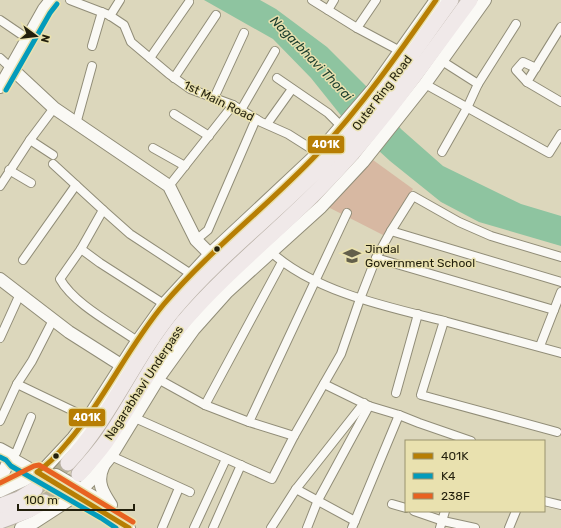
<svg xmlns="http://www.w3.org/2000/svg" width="561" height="528" font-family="Rubik,sans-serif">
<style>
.green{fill:#d7b8a2}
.water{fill:#8ec4a0}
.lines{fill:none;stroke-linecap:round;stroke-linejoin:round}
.highway-tunnel{stroke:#b7b299;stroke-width:15;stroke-dasharray:15 8;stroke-linecap:butt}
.street-casing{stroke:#918d78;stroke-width:10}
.secondary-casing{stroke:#918d78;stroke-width:14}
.highway-casing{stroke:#bab2a8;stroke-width:17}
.street{stroke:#faf9f5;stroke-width:8}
.secondary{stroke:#faf9f5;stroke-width:12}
.highway{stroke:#f0e9e9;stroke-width:15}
.bus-1-casing{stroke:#e9e1af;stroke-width:8}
.bus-2-casing{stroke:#e9e1af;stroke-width:8}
.bus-3-casing{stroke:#e9e1af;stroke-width:8}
.bus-1{stroke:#b77e04;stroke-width:5}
.bus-2{stroke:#039bbb;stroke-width:5}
.bus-3{stroke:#e86221;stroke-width:5}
.bus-dot{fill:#221f0c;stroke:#e9e1af;stroke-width:1.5}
.labels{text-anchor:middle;stroke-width:3;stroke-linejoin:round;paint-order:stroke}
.street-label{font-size:12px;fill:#221f0c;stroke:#e9e1af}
.poi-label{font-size:12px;fill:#221f0c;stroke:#e9e1af;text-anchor:start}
.water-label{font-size:13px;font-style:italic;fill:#1b3e2d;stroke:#e9e1af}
.line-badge{stroke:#e9e1af;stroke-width:1.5}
.badge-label{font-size:11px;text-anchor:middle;font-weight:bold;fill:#fff}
</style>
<rect width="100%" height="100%" fill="#dcd7bc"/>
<path class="green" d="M 373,160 L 413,189 L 385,236 L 328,207 Z"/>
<path class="water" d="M 204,0 L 260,0 L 276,9 L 327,47 L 368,88 L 401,129 L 443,166 L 521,204 L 561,216 L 561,246 L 479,222 L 441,202 L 390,161 L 343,118 L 311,78 L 273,39 Z"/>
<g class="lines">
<g class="highway-tunnel">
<path d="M 35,489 L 68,463"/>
<path d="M 44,502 L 60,491 L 74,479"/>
</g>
<g class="street-casing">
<g id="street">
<path d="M 70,0 L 109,15 L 124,25 L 131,42 L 169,74 L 190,89 L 233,105 L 261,122 L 288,134 L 318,153"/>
<path d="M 312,0 L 357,28 L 400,51"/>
<path d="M 328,10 L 334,0"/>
<path d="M 110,16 L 120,0"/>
<path d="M 0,20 L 28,39"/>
<path d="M 561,27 L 527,82 L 561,102"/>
<path d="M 357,28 L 376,0"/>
<path d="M 92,46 L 102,12"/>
<path d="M 0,58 L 11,68"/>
<path d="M 150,58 L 189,2"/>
<path d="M 442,61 L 478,84 L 516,24"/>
<path d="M 174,78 L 216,15"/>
<path d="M 277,78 L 328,113 L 341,126"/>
<path d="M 527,82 L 516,70 L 523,62 L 536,68"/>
<path d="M 425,84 L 549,153 L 561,134"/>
<path d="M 214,98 L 244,33"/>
<path d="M 241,110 L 275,51"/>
<path d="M 174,114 L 209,136"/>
<path d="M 76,124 L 92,66"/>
<path d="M 267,124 L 292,89"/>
<path d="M 30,140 L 53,155"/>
<path d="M 153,148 L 185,166"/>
<path d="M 442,152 L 467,108 L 478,84"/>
<path d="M 53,164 L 103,210 L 81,249 L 100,263 L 164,304"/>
<path d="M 9,170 L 31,183"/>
<path d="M 0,186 L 30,140 L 54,108"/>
<path d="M 169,186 L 233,105"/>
<path d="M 103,210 L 130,234 L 191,274"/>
<path d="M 391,231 L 561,282"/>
<path d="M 196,240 L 208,230 L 256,119"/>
<path d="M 81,249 L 60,279 C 74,304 113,324 137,341"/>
<path d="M 271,252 C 315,292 388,307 444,321 L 421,395 L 557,432"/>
<path d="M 376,258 L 554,310"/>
<path d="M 23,260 L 76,185"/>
<path d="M 444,321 L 561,353"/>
<path d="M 0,338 L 20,294"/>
<path d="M 540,346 L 561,292"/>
<path d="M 158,379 L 205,405 L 249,422 L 294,436"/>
<path d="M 17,384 L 88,418"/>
<path d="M 324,384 L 369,406 L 399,415 L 419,423 L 471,441"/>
<path d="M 396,393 L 418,314"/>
<path d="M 205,405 L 282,262"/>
<path d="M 135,418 L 272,479 L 294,436 L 341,354 L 360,299 L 376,258 L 391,231 L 413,196 L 459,222 L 491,236 L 561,257"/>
<path d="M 0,421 L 17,384 L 32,361 L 53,320"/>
<path d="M 249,422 L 347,213"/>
<path d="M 16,453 L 31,417"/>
<path d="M 111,456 L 190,492"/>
<path d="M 296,489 L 355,521"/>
<path d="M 544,501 L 561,505"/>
<path d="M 392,504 L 406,508"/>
<path d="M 414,511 L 443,521 L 475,528"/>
<path d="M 162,528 L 179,488"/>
<path d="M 194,528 L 226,459"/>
<path d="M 213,528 L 241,465"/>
<path d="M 271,528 L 296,489 L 364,403"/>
<path d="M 307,528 L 318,500 L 369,406"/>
<path d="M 352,528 L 399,415"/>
<path d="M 440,528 L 445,511"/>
<path d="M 509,528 L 516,511"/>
</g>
</g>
<g class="secondary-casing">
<g id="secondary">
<path d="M 11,68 L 54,108 L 169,186 L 196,240 L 215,259"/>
<path d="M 0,87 L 44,9 L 51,0"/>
<path d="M 0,279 L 69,332 L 121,365"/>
<path d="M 0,449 L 11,455 L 14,460 L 105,512 L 129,528"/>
<path d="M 103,467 C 96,482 103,493 111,505"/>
<path d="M 56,475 L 106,504"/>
<path d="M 0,481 L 11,455"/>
<path d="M 0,491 L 24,480 L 45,468 L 73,438 L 88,418 L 134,346 L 164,304 L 210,254 L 318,153 L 373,89 L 436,0"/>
<path d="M 21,528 L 35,522 L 75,496 L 95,476 L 111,456 L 158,379 L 194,329 L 227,292 L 321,207 L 363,162 L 425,84 L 485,0"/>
</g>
</g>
<g class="highway-casing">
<g id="highway">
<path d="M 68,463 C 111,417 134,357 175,308 C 222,252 283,208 333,154 C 378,107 413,52 451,0"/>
<path d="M 79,474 C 88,464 97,454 105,443 C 133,404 153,359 184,321 C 225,273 275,234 319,189 C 376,132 422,65 470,0"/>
<path d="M 0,506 L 19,499 L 35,489"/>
<path d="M 0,521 L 27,511 L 44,502"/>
</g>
</g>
<use href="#street" class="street"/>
<use href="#secondary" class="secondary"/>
<use href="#highway" class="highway"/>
<g class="bus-1-casing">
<path id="bus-1" d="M 129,528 L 37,472 C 49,464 59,453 68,442 C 105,399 128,347 164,304 C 211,249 269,205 318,153 C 362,106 399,53 436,0"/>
</g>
<g class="bus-2-casing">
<g id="bus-2">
<path d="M 6,90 L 50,13 L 57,4"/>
<path d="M 0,457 L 6,460 L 11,466 L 101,518 L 116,528"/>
</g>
</g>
<g class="bus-3-casing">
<path id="bus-3" d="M 0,483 L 34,466 L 39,465 L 133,522"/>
</g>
<use href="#bus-1" class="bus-1"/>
<use href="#bus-2" class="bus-2"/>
<use href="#bus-3" class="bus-3"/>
</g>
<defs>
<g id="school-bare" transform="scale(1.38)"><path d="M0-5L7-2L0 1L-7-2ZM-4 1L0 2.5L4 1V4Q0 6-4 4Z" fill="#635f4a" stroke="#e9e1af" stroke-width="2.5" paint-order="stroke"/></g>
</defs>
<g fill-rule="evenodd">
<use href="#school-bare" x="352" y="256"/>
</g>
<g class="bus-dot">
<circle cx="217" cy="249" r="3.5"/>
<circle cx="56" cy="456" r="3.5"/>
</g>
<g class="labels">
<g class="street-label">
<text transform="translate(382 93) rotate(-53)" y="4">Outer Ring Road</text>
<text transform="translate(219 101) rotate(26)" y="4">1st Main Road</text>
<text transform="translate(144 383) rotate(-57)" y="4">Nagarabhavi Underpass</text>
</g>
<g class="poi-label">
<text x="365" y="253">Jindal<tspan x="365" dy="14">Government School</tspan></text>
</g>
<g class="water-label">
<text transform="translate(312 58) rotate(46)" y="5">Nagarbhavi Thorai</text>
</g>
</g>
<g class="line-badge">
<rect x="307" y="135" width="38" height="19" rx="4" fill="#b77e04"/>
<rect x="68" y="408" width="38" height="19" rx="4" fill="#b77e04"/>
</g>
<g class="badge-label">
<text x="326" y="148">401K</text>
<text x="87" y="421">401K</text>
</g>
<rect x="405" y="440" width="140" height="72" fill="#e9e1af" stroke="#99936e"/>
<rect x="413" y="453" width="20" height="6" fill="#b77e04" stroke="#99936e"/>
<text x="441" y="460" font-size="12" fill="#221f0c">401K</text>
<rect x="413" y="473" width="20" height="6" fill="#039bbb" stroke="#99936e"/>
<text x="441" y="480" font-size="12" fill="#221f0c">K4</text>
<rect x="413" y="493" width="20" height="6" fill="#e86221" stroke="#99936e"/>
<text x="441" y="500" font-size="12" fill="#221f0c">238F</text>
<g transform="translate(36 36) rotate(105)" stroke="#e9e1af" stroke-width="3" paint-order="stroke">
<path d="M0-3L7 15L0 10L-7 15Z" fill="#221f0c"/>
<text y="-6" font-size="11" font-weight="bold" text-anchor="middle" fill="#221f0c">N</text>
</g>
<path d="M18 504v6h116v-6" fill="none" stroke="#221f0c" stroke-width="2"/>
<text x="24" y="504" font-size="12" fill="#221f0c" stroke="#e9e1af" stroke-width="3" paint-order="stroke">100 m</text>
</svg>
